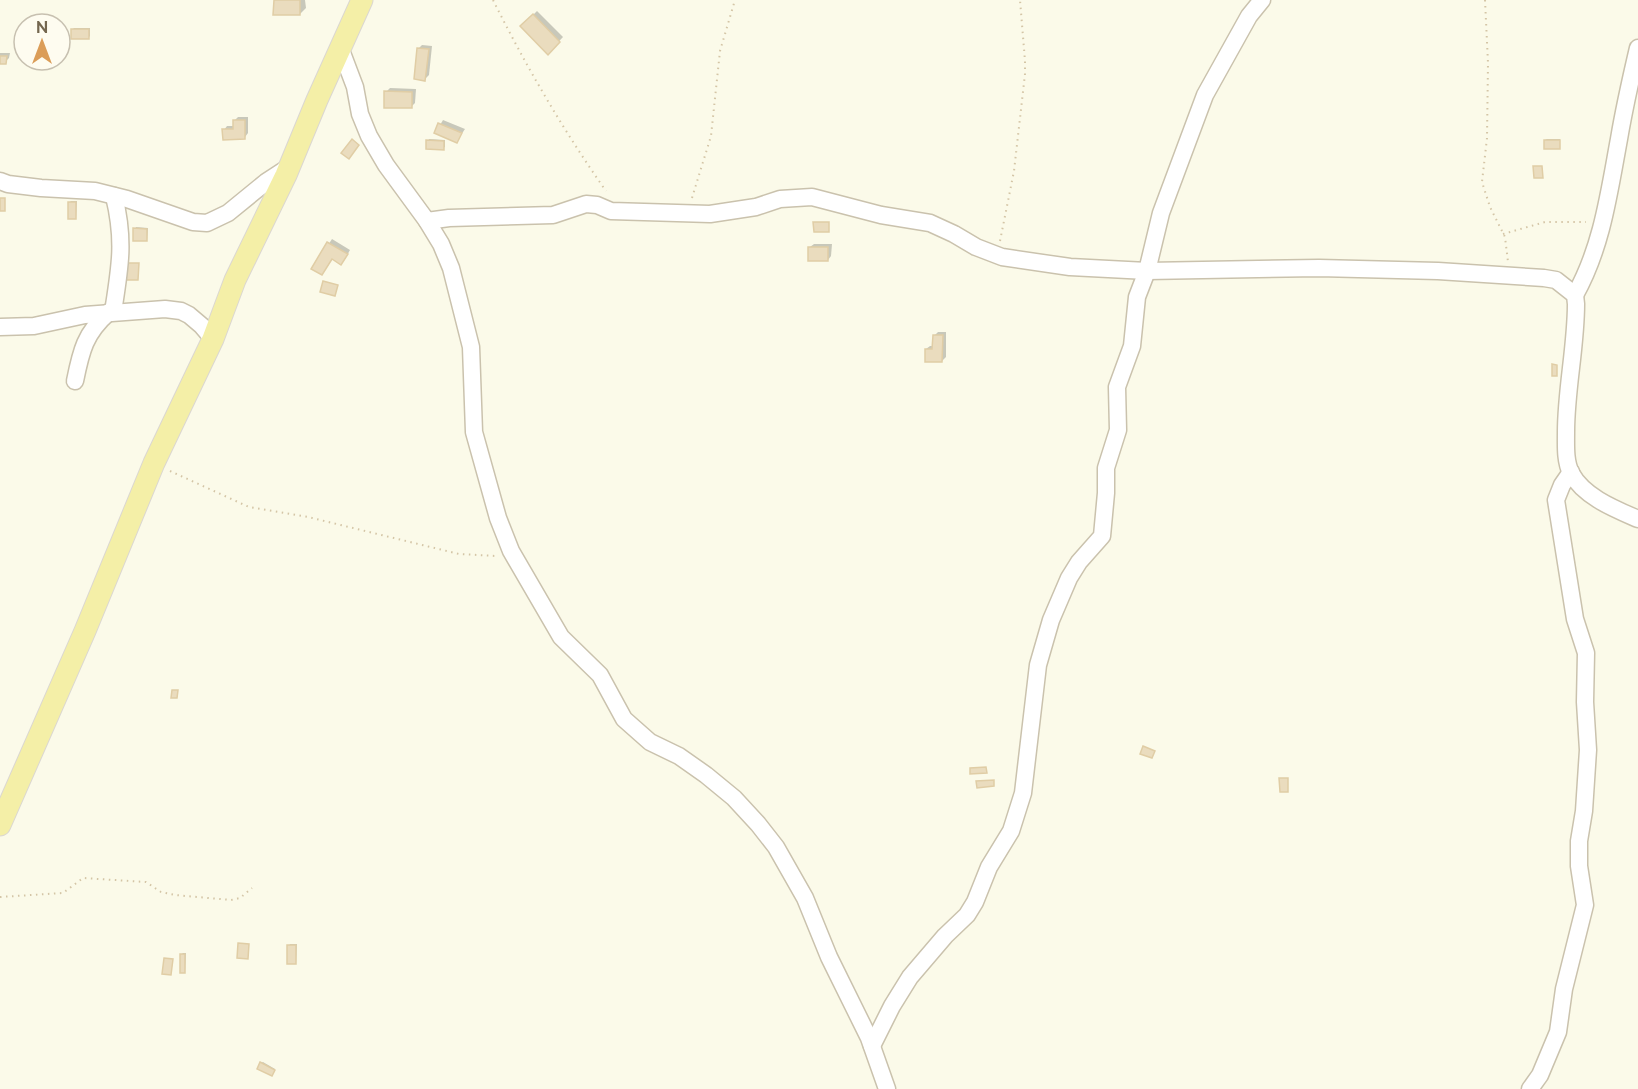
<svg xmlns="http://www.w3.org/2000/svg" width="1638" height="1089" font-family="Raleway,sans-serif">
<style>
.shadow{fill:#0003}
.building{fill:#eadcbe;stroke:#e0cda5;stroke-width:1.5}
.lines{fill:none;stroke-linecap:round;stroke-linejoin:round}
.minor-casing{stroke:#cac2ad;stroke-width:19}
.major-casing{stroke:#dbd7d1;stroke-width:23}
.path{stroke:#d4c5a6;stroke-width:2;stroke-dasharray:1.5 4.5;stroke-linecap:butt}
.minor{stroke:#fff;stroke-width:16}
.major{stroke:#f4efa7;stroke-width:21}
</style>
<rect width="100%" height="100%" fill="#fbfae9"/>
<g class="shadow">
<path d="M 275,0 L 305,0 L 306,8 L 300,14 Z"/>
<path d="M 537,11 L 563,37 L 548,53 L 522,26 Z"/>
<path d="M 74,28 L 90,28 L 90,36 L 88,38 L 72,30 Z"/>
<path d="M 422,45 L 432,46 L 429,75 L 425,79 L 418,49 Z"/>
<path d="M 0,53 L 10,53 L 9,58 L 5,62 L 0,62 Z"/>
<path d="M 390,88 L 416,89 L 415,103 L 411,107 L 386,92 Z"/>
<path d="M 238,117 L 248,117 L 248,133 L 245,137 L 224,130 L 227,126 L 235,126 L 234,121 Z"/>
<path d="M 443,120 L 465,129 L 457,141 L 436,132 Z"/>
<path d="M 429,139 L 445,140 L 445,147 L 443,148 L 428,141 Z"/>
<path d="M 1547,139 L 1560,139 L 1560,146 L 1559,147 L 1545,140 Z"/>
<path d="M 71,201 L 77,201 L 76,218 L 69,203 Z"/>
<path d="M 136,227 L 148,228 L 147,240 L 135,229 Z"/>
<path d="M 332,239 L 350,250 L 345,259 L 333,258 L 322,273 L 313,268 Z"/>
<path d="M 814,244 L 832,244 L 831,256 L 828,260 L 810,247 Z"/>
<path d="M 938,332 L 946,332 L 946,357 L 942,361 L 926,349 L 930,346 L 934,346 L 934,336 Z"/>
<path d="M 290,944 L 297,944 L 296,963 L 289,946 Z"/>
<path d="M 183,953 L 186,953 L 185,971 L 181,955 Z"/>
<path d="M 263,1062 L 275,1069 L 273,1073 L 261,1063 Z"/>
</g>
<g class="building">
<path d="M 274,0 L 300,0 L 300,15 L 273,15 Z"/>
<path d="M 533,14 L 560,42 L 548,55 L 520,26 Z"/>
<rect x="71" y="29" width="18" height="10"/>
<path d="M 417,48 L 429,49 L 425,81 L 414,79 Z"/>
<path d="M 0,56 L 7,56 L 6,64 L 0,64 Z"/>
<path d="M 384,91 L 412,92 L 412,108 L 384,108 Z"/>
<path d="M 233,120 L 245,120 L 245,139 L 223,140 L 222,129 L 233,129 Z"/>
<path d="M 438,123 L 462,133 L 457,143 L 434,133 Z"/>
<path d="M 352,139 L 359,145 L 349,159 L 341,153 Z"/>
<path d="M 426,140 L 444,141 L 444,150 L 426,149 Z"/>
<rect x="1544" y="140" width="16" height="9"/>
<path d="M 1533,166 L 1542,166 L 1543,178 L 1534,178 Z"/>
<rect x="0" y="198" width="5" height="13"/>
<rect x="68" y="202" width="8" height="17"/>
<path d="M 813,222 L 829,222 L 829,232 L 814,232 Z"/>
<path d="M 133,228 L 147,229 L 147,241 L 133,241 Z"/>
<path d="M 327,242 L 348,254 L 341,265 L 332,259 L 322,275 L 311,269 Z"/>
<rect x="808" y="247" width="20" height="14"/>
<path d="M 125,263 L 139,263 L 138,280 L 125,280 Z"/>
<path d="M 323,281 L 338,285 L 335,296 L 320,292 Z"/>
<path d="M 933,335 L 943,335 L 942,362 L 925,362 L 925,349 L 932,349 Z"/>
<path d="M 1552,364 L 1557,365 L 1557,376 L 1552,376 Z"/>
<path d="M 172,690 L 178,690 L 177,698 L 171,698 Z"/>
<path d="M 1143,746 L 1155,751 L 1152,758 L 1140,754 Z"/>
<path d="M 986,767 L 987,773 L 970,774 L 970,768 Z"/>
<path d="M 1279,778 L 1288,778 L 1288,792 L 1280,792 Z"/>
<path d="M 994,780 L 994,786 L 977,788 L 976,781 Z"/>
<path d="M 238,943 L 249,944 L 248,959 L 237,958 Z"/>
<rect x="287" y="945" width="9" height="19"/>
<rect x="180" y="954" width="5" height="19"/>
<path d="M 164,958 L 173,959 L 171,975 L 162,974 Z"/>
<path d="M 260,1062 L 275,1070 L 272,1076 L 257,1069 Z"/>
</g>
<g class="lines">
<g class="minor-casing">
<g id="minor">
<path d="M 341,50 L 355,87 L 360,114 L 369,136 L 386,165 L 427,221 L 441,244 L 451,268 L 471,347 L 474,432 L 498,518 L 511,551 L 561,637 L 600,675 L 624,719 L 650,742 L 679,756 L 706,775 L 734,798 L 758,824 L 776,847 L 805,898 L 829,957 L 869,1038 L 887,1089"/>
<path d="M 0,181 L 8,184 L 41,188 L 95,191 L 127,199 L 193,222 L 207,223 L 228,213 L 266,182 L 289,167"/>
<path d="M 427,221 L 449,218 L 553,215 L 586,204 L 597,205 L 611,211 L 710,214 L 756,207 L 780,199 L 812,197 L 881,215 L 930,223 L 954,234 L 976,247 L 1002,257 L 1070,267 L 1147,271 L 1319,268 L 1438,271 L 1544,278 L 1556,280 L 1575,295 L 1576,304 C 1576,347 1566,389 1566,432 C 1566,446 1565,461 1571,473 C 1584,497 1615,509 1638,519"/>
<path d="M 1575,295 C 1602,247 1609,193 1619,139 C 1624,109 1631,78 1638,48"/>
<path d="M 113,312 C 120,267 125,241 114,196"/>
<path d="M 0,327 L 34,326 L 85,315 L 165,309 L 181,311 L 189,315 L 202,326 L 213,339"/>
<path d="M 75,381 C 81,351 85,333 109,312"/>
<path d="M 872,1046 L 892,1006 L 910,977 L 945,936 L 967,915 L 975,902 L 989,867 L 1011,831 L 1023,793 L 1038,665 L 1051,620 L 1069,578 L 1079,562 L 1102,536 L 1106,493 L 1106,468 L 1118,430 L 1117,387 L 1132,346 L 1137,297 L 1147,271 L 1161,213 L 1205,95 L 1249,16 L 1262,0"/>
<path d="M 1530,1089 L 1540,1075 L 1558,1032 L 1564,989 L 1585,905 L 1579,866 L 1579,841 L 1584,811 L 1588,750 L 1585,702 L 1586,653 L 1575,619 L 1556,500 L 1562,485 L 1571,472"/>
</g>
</g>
<g class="major-casing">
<path id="major" d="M 0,825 L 85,631 L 154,463 L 213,339 L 235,280 L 286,175 L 317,100 L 362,0"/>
</g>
<g class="path">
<path d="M 493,0 C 526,66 563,130 606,191"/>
<path d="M 1485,0 L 1488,63 L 1487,138 L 1482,182 L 1490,207 L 1505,237 L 1508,262"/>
<path d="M 692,198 L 711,136 L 720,51 L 735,0"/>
<path d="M 1503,234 L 1545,222 L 1586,222"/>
<path d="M 1000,241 L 1014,171 L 1025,74 L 1025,61 L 1020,0"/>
<path d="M 170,471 L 249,507 L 308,517 L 459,554 L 496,556"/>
<path d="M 0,897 L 63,893 L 83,878 L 146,882 L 161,892 L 175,895 L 231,900 L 240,898 L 252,888"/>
</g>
<use href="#minor" class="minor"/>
<use href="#major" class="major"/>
</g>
<g transform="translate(42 42)"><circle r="28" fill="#fefcf0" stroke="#c7c0b0" stroke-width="1.5"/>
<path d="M0-4.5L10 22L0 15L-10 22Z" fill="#db9d58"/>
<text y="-9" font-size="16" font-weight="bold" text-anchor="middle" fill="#74674f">N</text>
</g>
</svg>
